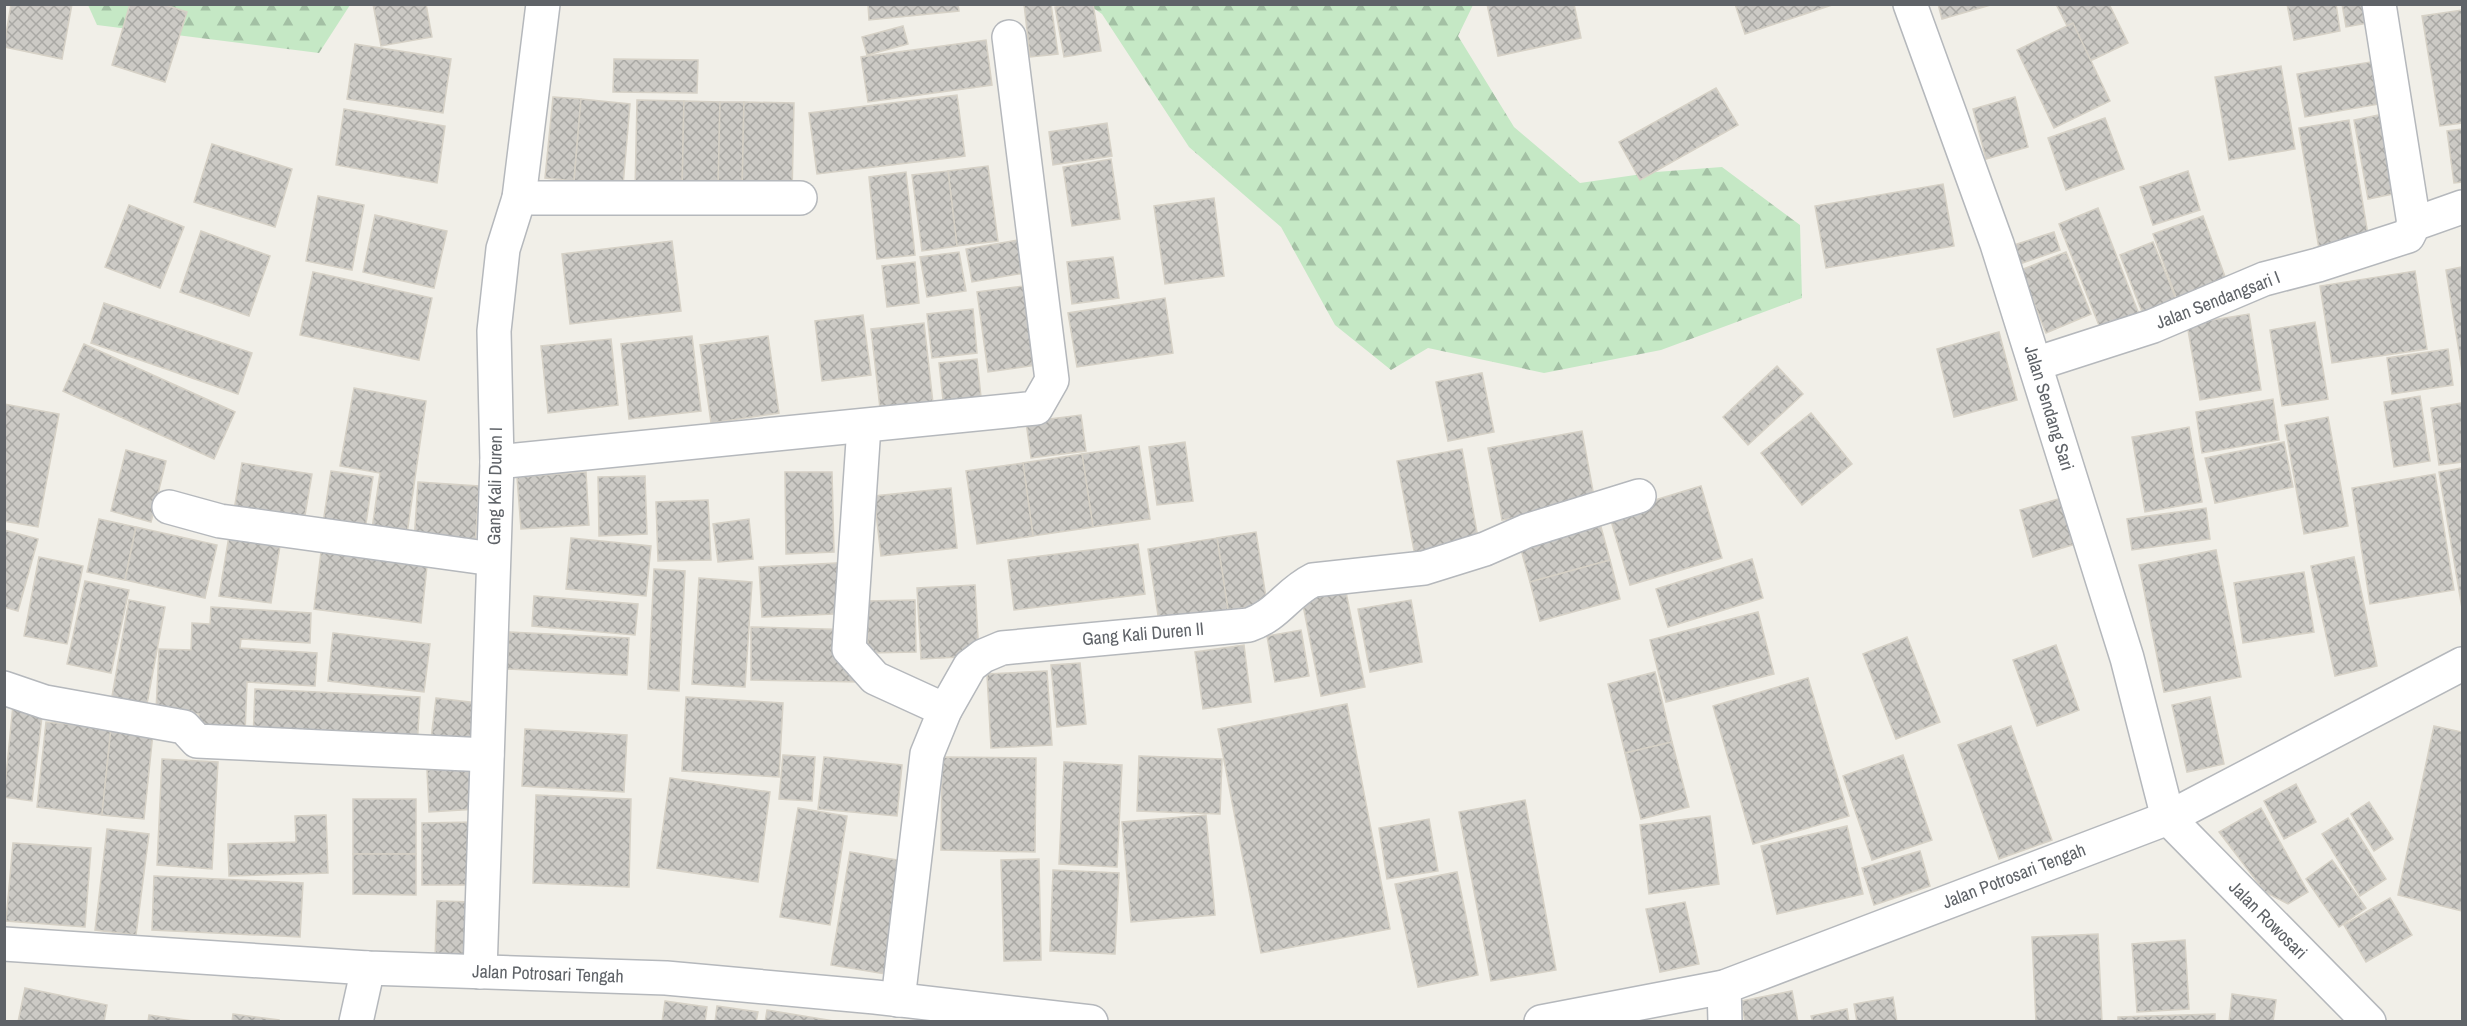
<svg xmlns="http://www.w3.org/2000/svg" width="2467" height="1026" font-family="'Archivo Narrow',sans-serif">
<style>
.forest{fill:url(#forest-firs)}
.building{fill:url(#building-cross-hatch);stroke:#d6d1c6;stroke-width:1.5}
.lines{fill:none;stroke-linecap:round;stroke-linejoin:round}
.minor-casing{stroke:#b5b8bc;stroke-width:36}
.minor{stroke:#fff;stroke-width:33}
.labels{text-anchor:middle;stroke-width:6;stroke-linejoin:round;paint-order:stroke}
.street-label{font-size:18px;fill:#5f6368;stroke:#fff}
</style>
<defs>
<pattern id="forest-firs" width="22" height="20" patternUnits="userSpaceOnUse" patternTransform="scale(1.5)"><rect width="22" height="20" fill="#c5e8c5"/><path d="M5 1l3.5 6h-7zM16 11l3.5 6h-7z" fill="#a3c0a4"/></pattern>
<pattern id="building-cross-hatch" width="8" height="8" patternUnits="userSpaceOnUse" patternTransform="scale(1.5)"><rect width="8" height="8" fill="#cccac5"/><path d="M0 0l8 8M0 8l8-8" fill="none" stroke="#a9a8a4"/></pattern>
</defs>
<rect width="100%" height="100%" fill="#f1efe8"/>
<g class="forest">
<path d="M 88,5 L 350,5 L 319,53 L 97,25 Z"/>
<path d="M 1089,5 L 1473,5 L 1458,36 L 1514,127 L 1580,183 L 1656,172 L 1722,167 L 1800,225 L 1802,298 L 1661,350 L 1544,373 L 1428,348 L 1391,370 L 1335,325 L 1281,227 L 1189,147 L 1102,14 Z"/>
</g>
<g class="building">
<path d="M 11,4 L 72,4 L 62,59 L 4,47 Z"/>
<path d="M 130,4 L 163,4 L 187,12 L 165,82 L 112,65 Z"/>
<path d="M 373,4 L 426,4 L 432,37 L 381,46 Z"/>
<path d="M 868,4 L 958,4 L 959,11 L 869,20 Z"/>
<path d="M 1024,4 L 1051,4 L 1058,54 L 1030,57 Z"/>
<path d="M 1072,4 L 1093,4 L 1101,51 L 1064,57 L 1055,7 Z"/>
<path d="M 1487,4 L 1574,4 L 1581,38 L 1498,56 Z"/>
<path d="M 1735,4 L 1835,4 L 1745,34 Z"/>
<path d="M 1938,4 L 1994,4 L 1942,19 Z"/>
<path d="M 2061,4 L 2109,4 L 2128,43 L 2086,63 L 2057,6 Z"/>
<path d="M 2287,4 L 2336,4 L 2340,31 L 2294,40 Z"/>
<path d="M 2342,4 L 2395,4 L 2397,18 L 2346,27 Z"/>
<path d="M 2462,10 L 2462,123 L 2440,126 L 2422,16 Z"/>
<path d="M 2073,23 L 2110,101 L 2054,128 L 2017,50 Z"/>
<path d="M 903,26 L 908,44 L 867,55 L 862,37 Z"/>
<path d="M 986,40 L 992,85 L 868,102 L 861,57 Z"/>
<path d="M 355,44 L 451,59 L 443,113 L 347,99 Z"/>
<path d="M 2395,58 L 2402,100 L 2305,117 L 2297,74 Z"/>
<path d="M 614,59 L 698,60 L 697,93 L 613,92 Z"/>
<path d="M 2281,66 L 2295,149 L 2229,160 L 2215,77 Z"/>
<path d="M 1716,88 L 1738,125 L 1640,180 L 1619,142 Z"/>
<path d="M 957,95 L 965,156 L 817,174 L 809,113 Z"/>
<path d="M 553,97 L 581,99 L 574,181 L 545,178 Z"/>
<path d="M 2015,97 L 2028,147 L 1986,159 L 1973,109 Z"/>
<path d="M 581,99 L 630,104 L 623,186 L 574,181 Z"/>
<path d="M 637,100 L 684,101 L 682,192 L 635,191 Z"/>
<path d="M 684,101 L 720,102 L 718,193 L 682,192 Z"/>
<path d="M 720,102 L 744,102 L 742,193 L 718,193 Z"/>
<path d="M 744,102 L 794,103 L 792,195 L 742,193 Z"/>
<path d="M 344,109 L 445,126 L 437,183 L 336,165 Z"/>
<path d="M 2403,110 L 2418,189 L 2368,199 L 2354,120 Z"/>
<path d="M 2105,118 L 2124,169 L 2066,190 L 2048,138 Z"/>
<path d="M 2349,120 L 2370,247 L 2320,255 L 2299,128 Z"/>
<path d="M 1107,123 L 1112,156 L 1053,165 L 1049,132 Z"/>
<path d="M 2462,129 L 2462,182 L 2454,183 L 2447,131 Z"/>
<path d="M 212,144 L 292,169 L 275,227 L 194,202 Z"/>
<path d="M 1111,159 L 1120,219 L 1072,226 L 1063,167 Z"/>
<path d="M 988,166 L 998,241 L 957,246 L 948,171 Z"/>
<path d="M 948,171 L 957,246 L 922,251 L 912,175 Z"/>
<path d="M 2188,171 L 2200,210 L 2153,225 L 2140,187 Z"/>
<path d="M 906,172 L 915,255 L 877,259 L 869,177 Z"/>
<path d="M 1943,184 L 1954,246 L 1826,268 L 1815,206 Z"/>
<path d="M 318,196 L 364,205 L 352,270 L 306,261 Z"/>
<path d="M 1214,198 L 1224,276 L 1165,284 L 1154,206 Z"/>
<path d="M 129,205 L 184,227 L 160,288 L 105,267 Z"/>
<path d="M 2098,208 L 2142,322 L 2104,338 L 2059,224 Z"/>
<path d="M 375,215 L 447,231 L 434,288 L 363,272 Z"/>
<path d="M 2203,216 L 2227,282 L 2177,300 L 2153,234 Z"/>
<path d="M 201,231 L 270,256 L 249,316 L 180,292 Z"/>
<path d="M 2054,232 L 2060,250 L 2017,265 L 2011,246 Z"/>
<path d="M 1030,238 L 1036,271 L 972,282 L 966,249 Z"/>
<path d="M 672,241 L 681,311 L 570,324 L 562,254 Z"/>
<path d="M 2153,242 L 2178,304 L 2144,317 L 2120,255 Z"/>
<path d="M 959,252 L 966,291 L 927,297 L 920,257 Z"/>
<path d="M 2066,252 L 2091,314 L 2046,333 L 2021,270 Z"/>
<path d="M 1113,257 L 1119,298 L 1072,304 L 1067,262 Z"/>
<path d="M 915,262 L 919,303 L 887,307 L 882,266 Z"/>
<path d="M 2462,267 L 2462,371 L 2446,270 Z"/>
<path d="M 2415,271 L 2427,349 L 2332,363 L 2320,286 Z"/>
<path d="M 313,272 L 432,298 L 419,360 L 300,335 Z"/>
<path d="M 1040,284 L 1050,363 L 988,372 L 977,292 Z"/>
<path d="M 1165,298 L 1173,353 L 1077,367 L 1068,313 Z"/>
<path d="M 104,303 L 252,353 L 238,394 L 91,343 Z"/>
<path d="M 973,309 L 977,353 L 932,358 L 927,314 Z"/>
<path d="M 2249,314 L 2261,390 L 2200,400 L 2187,324 Z"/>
<path d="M 863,315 L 871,375 L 822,381 L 815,321 Z"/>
<path d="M 2315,322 L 2328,399 L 2282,406 L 2270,330 Z"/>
<path d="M 924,323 L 933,403 L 880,408 L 871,329 Z"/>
<path d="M 1999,332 L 2017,400 L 1954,417 L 1937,349 Z"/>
<path d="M 692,336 L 701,411 L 629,419 L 621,344 Z"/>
<path d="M 768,336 L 779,413 L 711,423 L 700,345 Z"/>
<path d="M 611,339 L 618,405 L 548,413 L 541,346 Z"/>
<path d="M 84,344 L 235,412 L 214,459 L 63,391 Z"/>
<path d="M 2448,349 L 2453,385 L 2392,394 L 2387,358 Z"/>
<path d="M 977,359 L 981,397 L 943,400 L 939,363 Z"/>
<path d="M 1777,366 L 1803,394 L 1748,445 L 1723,417 Z"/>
<path d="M 1482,373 L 1494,432 L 1448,441 L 1436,382 Z"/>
<path d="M 354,388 L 426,401 L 407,534 L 372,529 L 380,473 L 340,466 Z"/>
<path d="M 2420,396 L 2430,461 L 2394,467 L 2384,402 Z"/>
<path d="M 2273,399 L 2279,440 L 2202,453 L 2196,412 Z"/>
<path d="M 2462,403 L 2462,462 L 2439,465 L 2431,408 Z"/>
<path d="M 4,404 L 59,414 L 38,527 L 4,521 Z"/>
<path d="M 1811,413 L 1852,464 L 1802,505 L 1761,453 Z"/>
<path d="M 1081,415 L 1086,451 L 1031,458 L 1026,422 Z"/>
<path d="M 2328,417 L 2348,526 L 2304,534 L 2285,425 Z"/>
<path d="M 2189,427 L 2202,502 L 2145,512 L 2132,437 Z"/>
<path d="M 1582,431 L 1595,502 L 1502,520 L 1488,448 Z"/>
<path d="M 1185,442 L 1193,501 L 1157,505 L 1149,447 Z"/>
<path d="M 2284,442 L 2293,487 L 2215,503 L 2205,458 Z"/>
<path d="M 1139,446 L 1150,519 L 1093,527 L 1082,454 Z"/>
<path d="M 1462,449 L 1480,549 L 1416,561 L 1397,461 Z"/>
<path d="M 126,450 L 166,461 L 151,522 L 111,511 Z"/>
<path d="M 1082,454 L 1093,527 L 1033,536 L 1023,463 Z"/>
<path d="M 242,463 L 312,474 L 303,527 L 233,516 Z"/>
<path d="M 1023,463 L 1033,536 L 977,544 L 966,471 Z"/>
<path d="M 2462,468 L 2462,608 L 2439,472 Z"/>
<path d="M 331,471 L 373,477 L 365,530 L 323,523 Z"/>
<path d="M 586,472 L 589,525 L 521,529 L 517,477 Z"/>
<path d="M 785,472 L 832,472 L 834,552 L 786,554 Z"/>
<path d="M 2435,474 L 2454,590 L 2370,604 L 2352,488 Z"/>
<path d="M 645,476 L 647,534 L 599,536 L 598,477 Z"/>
<path d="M 418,482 L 479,486 L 475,546 L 414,542 Z"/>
<path d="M 1701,486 L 1722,558 L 1630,585 L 1609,514 Z"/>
<path d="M 951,488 L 957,548 L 881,556 L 874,496 Z"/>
<path d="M 2069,496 L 2082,542 L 2033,557 L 2020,510 Z"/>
<path d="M 708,500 L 711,560 L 658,561 L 656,502 Z"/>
<path d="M 2206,508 L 2210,539 L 2132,550 L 2127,519 Z"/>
<path d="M 1598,516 L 1610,560 L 1530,582 L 1518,539 Z"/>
<path d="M 99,519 L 136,527 L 125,580 L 87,572 Z"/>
<path d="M 749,519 L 753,559 L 718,562 L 713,524 Z"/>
<path d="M 136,527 L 217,545 L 205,598 L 125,580 Z"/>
<path d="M 4,530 L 38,539 L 18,611 L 4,607 Z"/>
<path d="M 230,530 L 281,539 L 271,603 L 219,596 Z"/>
<path d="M 1256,532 L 1267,604 L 1228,610 L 1217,538 Z"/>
<path d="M 571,538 L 651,546 L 646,596 L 566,589 Z"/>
<path d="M 1217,538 L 1228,610 L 1159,622 L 1148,549 Z"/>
<path d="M 1138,544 L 1145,594 L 1014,610 L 1008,560 Z"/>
<path d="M 2216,550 L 2241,677 L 2164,692 L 2139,565 Z"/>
<path d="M 321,552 L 427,566 L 421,623 L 314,609 Z"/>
<path d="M 39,557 L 83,566 L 67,644 L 24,636 Z"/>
<path d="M 2354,557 L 2377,666 L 2335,676 L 2311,566 Z"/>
<path d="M 1752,559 L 1763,598 L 1668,627 L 1656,589 Z"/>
<path d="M 1610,560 L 1620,599 L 1540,621 L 1530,582 Z"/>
<path d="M 856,562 L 858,613 L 762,617 L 759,567 Z"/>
<path d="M 654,569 L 685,571 L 679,691 L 648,689 Z"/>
<path d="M 2304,572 L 2314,632 L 2243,643 L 2234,583 Z"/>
<path d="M 699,578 L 752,582 L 745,687 L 692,684 Z"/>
<path d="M 85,581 L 129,590 L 111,673 L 67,664 Z"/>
<path d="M 1344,582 L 1365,687 L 1321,696 L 1300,590 Z"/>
<path d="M 975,585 L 979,656 L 921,659 L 917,588 Z"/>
<path d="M 534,596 L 638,604 L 635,635 L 532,626 Z"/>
<path d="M 129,600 L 165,607 L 146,709 L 111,702 Z"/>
<path d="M 915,600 L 916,652 L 868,653 L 867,601 Z"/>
<path d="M 1411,600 L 1422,662 L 1370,672 L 1358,609 Z"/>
<path d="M 211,607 L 311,613 L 310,643 L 241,639 L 240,648 L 317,653 L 315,686 L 247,682 L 245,734 L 198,731 L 199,714 L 156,711 L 159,649 L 191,650 L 192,623 L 210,624 Z"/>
<path d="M 1758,612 L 1774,674 L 1666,702 L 1650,640 Z"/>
<path d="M 751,627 L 861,630 L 861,682 L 751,680 Z"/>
<path d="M 1301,630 L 1309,676 L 1275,682 L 1267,636 Z"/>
<path d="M 509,632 L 629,638 L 627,675 L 507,669 Z"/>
<path d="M 333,633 L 430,644 L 424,692 L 328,681 Z"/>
<path d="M 1907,637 L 1940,722 L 1896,739 L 1863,654 Z"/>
<path d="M 1244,645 L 1251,702 L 1203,709 L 1195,652 Z"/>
<path d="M 2056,645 L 2079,710 L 2037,726 L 2013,660 Z"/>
<path d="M 1080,663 L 1086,724 L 1057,727 L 1051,665 Z"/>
<path d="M 1047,671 L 1052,745 L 991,748 L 987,674 Z"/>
<path d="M 1655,672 L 1672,742 L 1625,753 L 1608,684 Z"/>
<path d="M 1808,678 L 1849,816 L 1753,844 L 1713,706 Z"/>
<path d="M 255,689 L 420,697 L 417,748 L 253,740 Z"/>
<path d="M 686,697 L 783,703 L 779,777 L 682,771 Z"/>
<path d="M 2210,697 L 2224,764 L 2187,772 L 2172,705 Z"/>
<path d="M 436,698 L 478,703 L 472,752 L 430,747 Z"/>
<path d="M 1347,704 L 1390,929 L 1261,953 L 1218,729 Z"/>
<path d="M 13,705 L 43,708 L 32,801 L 4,797 Z"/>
<path d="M 46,722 L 111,728 L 102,815 L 37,807 Z"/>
<path d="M 2011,726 L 2052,840 L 1999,859 L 1958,745 Z"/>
<path d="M 2434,726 L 2462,732 L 2462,911 L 2398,895 Z"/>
<path d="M 111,728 L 153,733 L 144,819 L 102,815 Z"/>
<path d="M 525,729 L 627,735 L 624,792 L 522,786 Z"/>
<path d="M 1672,742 L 1689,807 L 1641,819 L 1625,753 Z"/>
<path d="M 783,755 L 815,757 L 812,801 L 779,799 Z"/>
<path d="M 1903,755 L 1932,840 L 1872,860 L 1843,776 Z"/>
<path d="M 1139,756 L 1222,759 L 1220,814 L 1137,811 Z"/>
<path d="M 824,757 L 902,765 L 897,816 L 818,809 Z"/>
<path d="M 942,757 L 1036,758 L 1035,852 L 941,850 Z"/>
<path d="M 162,759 L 218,762 L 212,869 L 157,865 Z"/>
<path d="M 1064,762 L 1122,765 L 1117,867 L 1059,864 Z"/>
<path d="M 475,767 L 478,809 L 429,812 L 427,770 Z"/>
<path d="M 670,778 L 770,792 L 758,882 L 657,868 Z"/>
<path d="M 2296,784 L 2316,822 L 2284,839 L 2264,801 Z"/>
<path d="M 536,795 L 631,799 L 629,887 L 533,883 Z"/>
<rect x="353" y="799" width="63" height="55"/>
<path d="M 1525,800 L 1556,970 L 1491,981 L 1459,812 Z"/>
<path d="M 2369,802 L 2393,839 L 2374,851 L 2351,814 Z"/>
<path d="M 798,808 L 847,816 L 830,925 L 780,917 Z"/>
<path d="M 2261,808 L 2308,892 L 2288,904 L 2265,892 L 2219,832 Z"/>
<path d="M 326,815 L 328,873 L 229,876 L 228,844 L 296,842 L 295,816 Z"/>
<path d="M 1206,815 L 1215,915 L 1131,922 L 1122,822 Z"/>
<path d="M 1710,816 L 1719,884 L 1649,894 L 1640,825 Z"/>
<path d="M 2348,818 L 2386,879 L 2360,896 L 2322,834 Z"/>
<path d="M 1429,819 L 1438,871 L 1387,879 L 1379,828 Z"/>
<path d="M 476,822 L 475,885 L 422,885 L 422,823 Z"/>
<path d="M 1847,826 L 1863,894 L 1777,914 L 1761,846 Z"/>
<path d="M 107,829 L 149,834 L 136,935 L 95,930 Z"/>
<path d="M 13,843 L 91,848 L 85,927 L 6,921 Z"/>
<path d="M 1920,851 L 1930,886 L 1874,905 L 1862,868 Z"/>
<path d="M 850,852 L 910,862 L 891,975 L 831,965 Z"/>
<path d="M 353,854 L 416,854 L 416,895 L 353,894 Z"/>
<path d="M 1039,859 L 1041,960 L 1004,961 L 1001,860 Z"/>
<path d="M 2332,860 L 2366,908 L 2339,927 L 2306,879 Z"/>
<path d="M 1053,870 L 1119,873 L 1115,954 L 1050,951 Z"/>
<path d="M 1457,872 L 1478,975 L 1418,987 L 1395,884 Z"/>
<path d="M 154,876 L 303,883 L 300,937 L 152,930 Z"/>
<path d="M 2390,898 L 2412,935 L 2366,962 L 2344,925 Z"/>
<path d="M 437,901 L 476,902 L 474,960 L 435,959 Z"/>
<path d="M 1685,902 L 1699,964 L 1660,972 L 1646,909 Z"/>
<path d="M 2098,934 L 2102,1022 L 2036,1022 L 2032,937 Z"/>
<path d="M 2185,940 L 2189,1009 L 2137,1012 L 2132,944 Z"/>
<path d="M 25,988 L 107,1005 L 104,1022 L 18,1022 Z"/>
<path d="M 1792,991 L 1798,1022 L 1745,1022 L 1741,1001 Z"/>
<path d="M 2232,994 L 2276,1000 L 2273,1022 L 2229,1022 Z"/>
<path d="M 1893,997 L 1897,1022 L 1857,1022 L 1854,1004 Z"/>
<path d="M 665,1001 L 707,1007 L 705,1022 L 662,1022 Z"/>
<path d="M 717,1006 L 758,1012 L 756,1022 L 715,1022 Z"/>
<path d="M 1847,1009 L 1849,1022 L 1813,1022 L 1811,1016 Z"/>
<path d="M 767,1010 L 840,1022 L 765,1022 Z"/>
<path d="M 233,1014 L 279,1020 L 279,1022 L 232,1022 Z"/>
<path d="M 2215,1014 L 2215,1022 L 2118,1022 L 2118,1017 Z"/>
<path d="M 149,1015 L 192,1021 L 192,1022 L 148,1022 Z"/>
</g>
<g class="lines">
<g class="minor-casing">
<g id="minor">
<path d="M 1910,4 L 1997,244 L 2127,658 L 2168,818 L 2369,1022"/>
<path d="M 2379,4 L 2414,224"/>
<path d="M 519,198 L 800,198"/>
<path d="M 2035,364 L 2153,326 L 2264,279 L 2318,265 L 2408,236 L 2414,224 L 2462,207"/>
<path d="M 864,426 L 849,649 L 875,678 L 945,710"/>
<path d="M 497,462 L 1036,408 L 1052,380 L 1009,37"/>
<path d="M 169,507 L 220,521 L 493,559"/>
<path d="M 4,688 L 45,702 L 184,727 L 197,741 L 487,755"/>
<path d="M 4,944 L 368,968 L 666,978 L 875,997 L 1091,1022"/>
<path d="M 480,972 L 497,462 L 494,331 L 503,249 L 519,198 L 543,4"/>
<path d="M 1724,987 L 1725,1022"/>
<path d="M 898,1000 L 927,754 L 945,710 L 970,666 L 983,656 L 1002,648 L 1249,625 C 1278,615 1287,593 1313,580 L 1424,568 L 1485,549 L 1526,531 L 1639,496"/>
<path d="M 356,1022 L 368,968"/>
<path d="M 1541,1022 L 1724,987 L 2168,818 L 2462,664"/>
</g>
</g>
<use href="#minor" class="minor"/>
</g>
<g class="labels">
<g class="street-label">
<text transform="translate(2218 300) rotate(-21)" y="6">Jalan Sendangsari I</text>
<text transform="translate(2049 408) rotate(73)" y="6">Jalan Sendang Sari</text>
<text transform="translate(495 486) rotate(-89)" y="6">Gang Kali Duren I</text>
<text transform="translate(1143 634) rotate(-5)" y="6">Gang Kali Duren II</text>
<text transform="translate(2014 876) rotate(-21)" y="6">Jalan Potrosari Tengah</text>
<text transform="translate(2268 920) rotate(45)" y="6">Jalan Rowosari</text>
<text transform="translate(548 974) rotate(2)" y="6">Jalan Potrosari Tengah</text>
</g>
</g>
<rect width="2467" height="1026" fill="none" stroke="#5f6368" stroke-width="12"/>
</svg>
